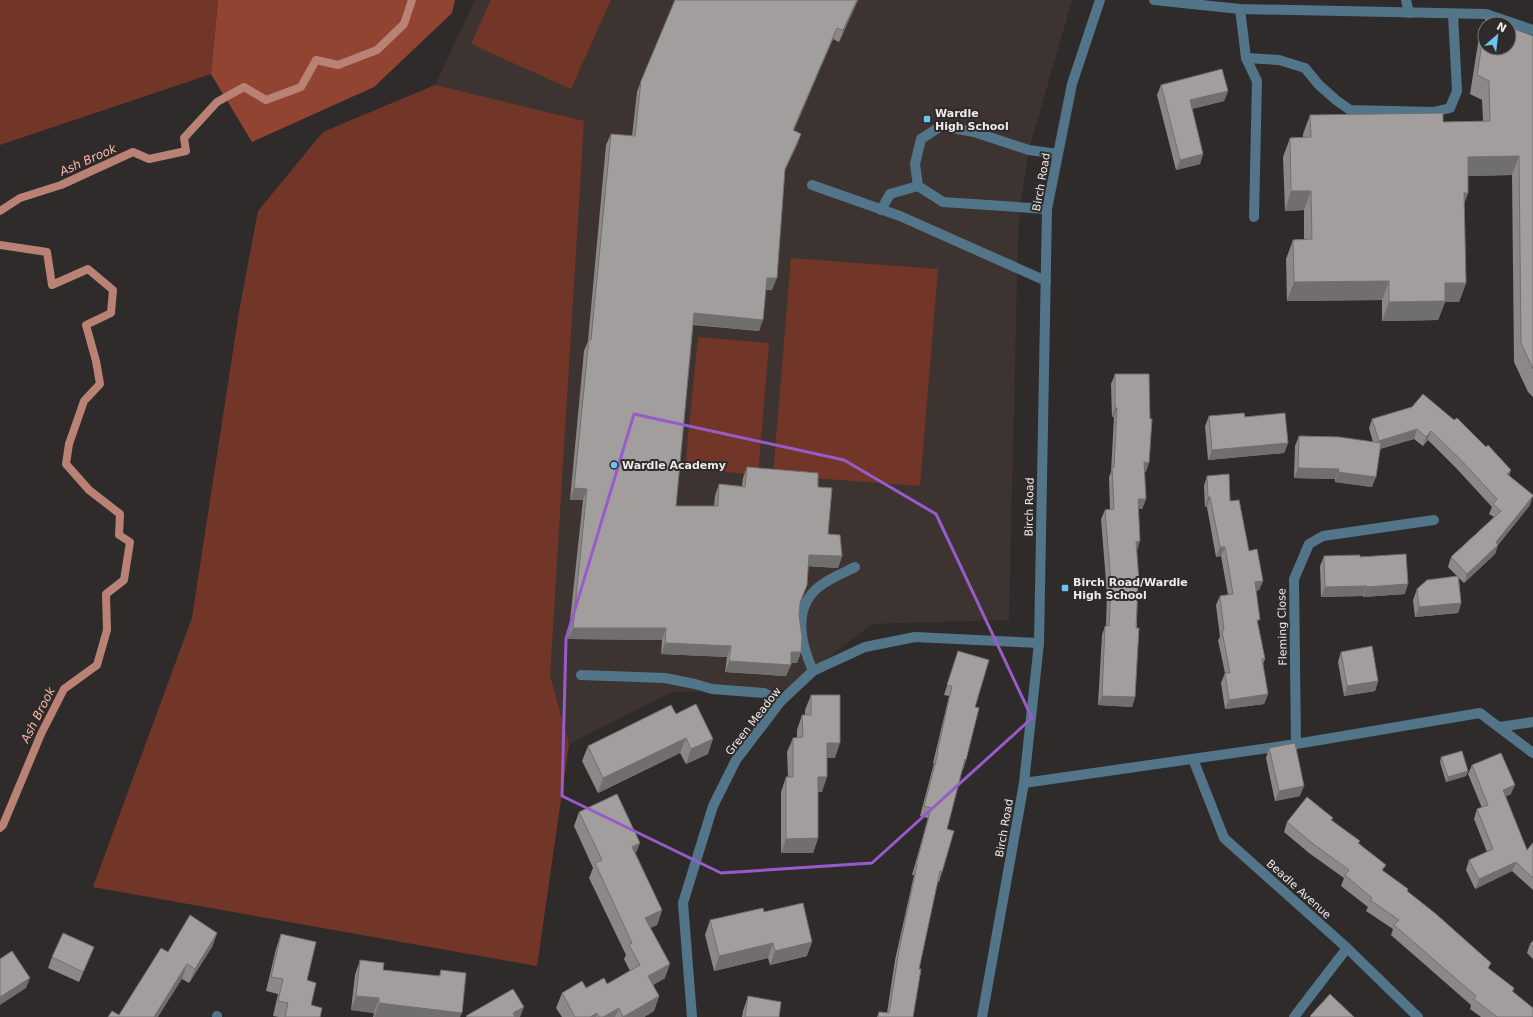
<svg xmlns="http://www.w3.org/2000/svg" width="1533" height="1017" font-family="'DejaVu Sans',sans-serif">
<style>
.built{fill:#3d3330}
.green{fill:#723628}
.forest{fill:#924432}
.lines{fill:none;stroke-linecap:round;stroke-linejoin:round}
.stream{stroke:#ba8274;stroke-width:8}
.minor{stroke:#537589;stroke-width:10}
.wall{fill:#8b8887}
.shaded-wall{fill:#716f6e}
.building{fill:#a29e9d;stroke:#716f6e}
.marked{fill:none;stroke:#975cca;stroke-width:3;stroke-linejoin:round}
.poi-dot{fill:#6bc3f2;stroke:#2f2b2a;stroke-width:1.5}
.labels{text-anchor:middle;stroke-width:4;stroke-linejoin:round;paint-order:stroke}
.poi-label{font-size:11px;font-weight:bold;fill:#eceae9;stroke:#2f2b2a;text-anchor:start}
.street-label{font-size:11px;fill:#eceae9;stroke:#2f2b2a}
.water-label{font-size:12px;font-style:italic;fill:#fcb7a6;stroke:#2f2b2a}
</style>
<rect width="100%" height="100%" fill="#2f2b2a"/>
<path class="built" d="M 475,0 L 1072,0 L 1029,150 L 1020,208 L 1018,239 L 1009,620 L 872,624 L 786,690 L 672,692 L 569,744 L 537,966 L 93,887 L 192,618 L 239,312 L 258,211 L 323,132 L 435,85 Z"/>
<g class="green">
<path d="M 0,0 L 218,0 L 211,74 L 0,145 Z"/>
<path d="M 491,0 L 611,0 L 571,89 L 471,44 Z"/>
<path d="M 435,85 L 584,121 L 550,676 L 569,744 L 537,966 L 93,887 L 192,618 L 239,312 L 258,211 L 323,132 Z"/>
<path d="M 791,258 L 938,269 L 920,486 L 773,475 Z"/>
<path d="M 698,337 L 769,343 L 758,475 L 685,468 Z"/>
</g>
<path class="forest" d="M 218,0 L 455,0 L 452,13 L 374,87 L 252,142 L 211,74 Z"/>
<g class="lines">
<g class="stream">
<path d="M 0,211 L 20,198 L 61,185 L 133,152 L 149,159 L 186,151 L 184,138 L 217,102 L 244,87 L 266,100 L 301,87 L 316,60 L 338,65 L 377,50 L 404,24 L 412,0"/>
<path d="M 0,245 L 47,252 L 52,285 L 88,269 L 113,290 L 111,313 L 86,325 L 96,361 L 100,384 L 84,401 L 69,444 L 66,464 L 89,490 L 120,514 L 119,535 L 130,542 L 124,580 L 106,594 L 107,630 L 97,665 L 64,689 L 41,734 L 3,825 L 0,828"/>
</g>
<g class="minor">
<path d="M 1154,0 L 1240,9 L 1486,14 L 1533,30"/>
<path d="M 1406,0 L 1409,13"/>
<path d="M 1240,9 L 1246,58 L 1257,81 L 1254,217"/>
<path d="M 1246,58 L 1279,60 L 1305,68 L 1319,85 L 1336,100 L 1350,110 L 1433,112 L 1450,108 L 1457,91 L 1453,14"/>
<path d="M 812,185 L 900,216 L 1046,281"/>
<path d="M 1047,209 L 943,202 L 918,186 L 915,164 L 921,139 L 941,126 L 974,132 L 1029,150 L 1058,154"/>
<path d="M 881,210 L 890,194 L 918,186"/>
<path d="M 813,671 C 801,644 792,607 820,586 C 830,578 844,573 855,567"/>
<path d="M 581,675 L 665,678 L 695,684 L 712,689 L 764,693 L 781,701"/>
<path d="M 1499,727 L 1533,722"/>
<path d="M 1296,744 L 1294,579 L 1309,544 L 1323,536 L 1434,520"/>
<path d="M 1193,759 L 1224,838 L 1347,948 L 1418,1017"/>
<path d="M 1024,783 L 1296,744 L 1480,713 L 1533,753"/>
<path d="M 217,1016 L 217,1017"/>
<path d="M 692,1017 L 683,903 L 713,806 L 736,760 L 781,701 L 813,671 L 865,647 L 915,637 L 1039,643"/>
<path d="M 982,1017 L 1024,783 L 1039,643 L 1047,209 L 1072,84 L 1100,0"/>
<path d="M 1294,1017 L 1347,948"/>
</g>
</g>
<g class="wall">
<path d="M 675,0 L 858,0 L 839,42 L 833,39 L 793,131 L 801,134 L 797,145 L 784,172 L 772,290 L 766,290 L 759,331 L 693,325 L 676,506 L 714,506 L 715,496 L 719,484 L 742,486 L 743,478 L 747,467 L 818,487 L 828,534 L 842,556 L 838,568 L 808,566 L 800,603 L 799,615 L 801,652 L 797,663 L 791,663 L 786,676 L 725,672 L 727,657 L 661,654 L 662,640 L 568,639 L 583,500 L 570,500 L 584,351 L 588,341 L 606,145 L 611,134 L 632,136 L 637,92 L 641,81 Z"/>
<path d="M 1486,18 L 1533,36 L 1533,397 L 1528,392 L 1514,362 L 1512,175 L 1468,176 L 1468,193 L 1464,204 L 1466,283 L 1459,302 L 1445,302 L 1438,320 L 1382,321 L 1382,300 L 1287,301 L 1286,259 L 1293,240 L 1304,239 L 1304,210 L 1285,211 L 1283,157 L 1290,138 L 1303,137 L 1303,134 L 1310,115 L 1443,122 L 1483,121 L 1482,100 L 1470,94 L 1479,37 Z"/>
<path d="M 1161,85 L 1228,91 L 1224,101 L 1192,109 L 1203,154 L 1200,164 L 1176,170 L 1157,95 Z"/>
<path d="M 1115,374 L 1146,472 L 1144,472 L 1146,499 L 1142,509 L 1138,509 L 1137,551 L 1138,584 L 1135,697 L 1132,707 L 1098,705 L 1102,635 L 1105,626 L 1106,626 L 1107,594 L 1101,519 L 1105,510 L 1110,509 L 1109,477 L 1111,472 L 1114,417 L 1112,417 L 1111,384 Z"/>
<path d="M 1412,407 L 1486,447 L 1511,470 L 1509,476 L 1530,505 L 1498,545 L 1495,554 L 1464,583 L 1459,578 L 1461,603 L 1458,613 L 1415,617 L 1413,600 L 1417,589 L 1457,576 L 1448,567 L 1451,557 L 1494,517 L 1489,514 L 1492,507 L 1457,469 L 1428,440 L 1423,446 L 1414,439 L 1380,449 L 1372,487 L 1335,482 L 1335,479 L 1294,478 L 1295,446 L 1299,436 L 1373,442 L 1369,428 L 1372,419 Z"/>
<path d="M 1209,416 L 1245,417 L 1288,443 L 1284,453 L 1208,460 L 1205,426 Z"/>
<path d="M 1207,476 L 1230,501 L 1249,551 L 1263,581 L 1259,590 L 1256,591 L 1258,624 L 1265,659 L 1263,664 L 1268,694 L 1264,704 L 1225,709 L 1221,683 L 1225,673 L 1218,640 L 1220,637 L 1216,605 L 1220,596 L 1228,595 L 1221,556 L 1216,557 L 1207,507 L 1205,507 L 1204,486 Z"/>
<path d="M 1324,556 L 1360,557 L 1405,594 L 1363,597 L 1363,596 L 1321,597 L 1320,566 Z"/>
<path d="M 958,651 L 975,707 L 966,760 L 963,770 L 962,770 L 947,829 L 942,872 L 939,882 L 937,882 L 919,969 L 913,1017 L 877,1017 L 879,1012 L 887,1013 L 895,960 L 914,875 L 912,875 L 928,818 L 920,816 L 934,763 L 933,763 L 949,696 L 944,695 Z"/>
<path d="M 1341,652 L 1378,681 L 1375,691 L 1344,696 L 1338,662 Z"/>
<path d="M 811,695 L 835,758 L 827,758 L 822,792 L 818,792 L 818,838 L 813,853 L 781,853 L 781,792 L 786,777 L 788,777 L 787,752 L 793,738 L 797,738 L 797,730 L 802,715 L 805,715 L 805,710 Z"/>
<path d="M 676,714 L 708,754 L 686,764 L 680,753 L 598,793 L 582,761 L 588,746 Z"/>
<path d="M 1269,748 L 1300,796 L 1275,801 L 1266,758 Z"/>
<path d="M 1441,757 L 1468,771 L 1466,776 L 1446,782 L 1440,762 Z"/>
<path d="M 1472,765 L 1511,794 L 1505,797 L 1527,850 L 1533,843 L 1533,890 L 1512,871 L 1475,889 L 1466,870 L 1469,860 L 1487,852 L 1474,819 L 1477,809 L 1482,808 L 1468,774 Z"/>
<path d="M 579,812 L 636,854 L 662,910 L 657,925 L 650,928 L 665,978 L 653,985 L 659,996 L 654,1011 L 644,1017 L 562,1017 L 556,1008 L 562,993 L 607,984 L 630,971 L 624,959 L 626,955 L 589,878 L 593,868 L 574,826 Z"/>
<path d="M 1332,820 L 1359,843 L 1383,872 L 1408,889 L 1407,891 L 1489,969 L 1514,988 L 1513,992 L 1533,1017 L 1481,1017 L 1470,1009 L 1471,1005 L 1391,935 L 1393,929 L 1366,911 L 1368,907 L 1341,886 L 1344,878 L 1309,853 L 1284,832 L 1287,822 Z"/>
<path d="M 764,912 L 807,956 L 770,965 L 768,958 L 714,971 L 705,935 L 710,920 Z"/>
<path d="M 217,933 L 212,947 L 189,983 L 182,979 L 168,952 Z"/>
<path d="M 281,934 L 307,980 L 311,1005 L 320,1017 L 279,1017 L 273,1016 L 278,994 L 266,991 L 276,949 Z"/>
<path d="M 1533,941 L 1533,959 L 1527,953 L 1530,944 Z"/>
<path d="M 94,947 L 90,957 L 79,982 L 48,968 L 52,957 Z"/>
<path d="M 360,960 L 383,970 L 439,976 L 441,970 L 460,1017 L 373,1017 L 374,1013 L 351,1010 L 355,975 Z"/>
<path d="M 748,996 L 779,1017 L 742,1017 L 743,1011 Z"/>
</g>
<g class="shaded-wall">
<path d="M 857,0 L 858,0 L 839,42 L 843,30 Z"/>
<path d="M 837,28 L 833,39 L 789,142 L 793,130 Z"/>
<path d="M 1228,91 L 1224,101 L 1186,110 L 1190,100 Z"/>
<path d="M 801,134 L 797,145 L 780,180 L 785,169 Z"/>
<path d="M 1203,154 L 1200,164 L 1176,170 L 1180,160 Z"/>
<path d="M 1519,156 L 1512,175 L 1461,176 L 1468,157 Z"/>
<path d="M 1291,191 L 1311,191 L 1304,210 L 1285,211 Z"/>
<path d="M 1464,193 L 1468,193 L 1461,212 Z"/>
<path d="M 767,278 L 777,278 L 772,290 L 762,289 Z"/>
<path d="M 1389,281 L 1382,300 L 1287,301 L 1294,282 Z"/>
<path d="M 1445,283 L 1466,283 L 1459,302 L 1445,302 L 1438,320 L 1382,321 L 1389,302 Z"/>
<path d="M 694,313 L 763,320 L 759,331 L 690,324 Z"/>
<path d="M 1115,408 L 1117,408 L 1114,417 L 1112,417 Z"/>
<path d="M 1417,429 L 1414,439 L 1375,450 L 1379,441 Z"/>
<path d="M 1431,431 L 1428,440 L 1423,446 L 1426,437 Z"/>
<path d="M 1288,443 L 1284,453 L 1208,460 L 1212,450 Z"/>
<path d="M 1144,462 L 1149,463 L 1146,472 L 1141,472 Z"/>
<path d="M 1298,468 L 1339,469 L 1335,479 L 1294,478 Z"/>
<path d="M 1511,470 L 1507,480 L 1507,474 Z"/>
<path d="M 1338,472 L 1376,477 L 1372,487 L 1335,482 Z"/>
<path d="M 574,488 L 587,489 L 583,500 L 570,500 Z"/>
<path d="M 1533,496 L 1530,505 L 1498,545 L 1495,554 L 1464,583 L 1467,574 L 1496,542 Z"/>
<path d="M 1208,497 L 1210,497 L 1207,507 L 1205,507 Z"/>
<path d="M 1138,499 L 1146,499 L 1142,509 L 1134,509 Z"/>
<path d="M 1140,541 L 1137,551 L 1136,542 Z"/>
<path d="M 1220,547 L 1225,547 L 1221,556 L 1216,557 Z"/>
<path d="M 809,555 L 842,556 L 838,568 L 805,566 Z"/>
<path d="M 1263,581 L 1259,590 L 1252,591 L 1255,582 Z"/>
<path d="M 1408,584 L 1405,594 L 1363,597 L 1367,587 Z"/>
<path d="M 1367,586 L 1363,596 L 1321,597 L 1325,587 Z"/>
<path d="M 1461,603 L 1458,613 L 1415,617 L 1419,607 Z"/>
<path d="M 573,628 L 666,628 L 662,640 L 568,639 Z"/>
<path d="M 665,643 L 731,646 L 727,657 L 661,654 Z"/>
<path d="M 791,652 L 801,652 L 797,663 L 787,663 Z"/>
<path d="M 729,661 L 791,665 L 786,676 L 725,672 Z"/>
<path d="M 1378,681 L 1375,691 L 1344,696 L 1347,686 Z"/>
<path d="M 1268,694 L 1264,704 L 1225,709 L 1229,700 Z"/>
<path d="M 1102,696 L 1135,697 L 1132,707 L 1098,705 Z"/>
<path d="M 686,738 L 680,753 L 598,793 L 603,778 Z"/>
<path d="M 713,739 L 708,754 L 686,764 L 691,749 Z"/>
<path d="M 827,743 L 840,743 L 835,758 L 821,758 Z"/>
<path d="M 1468,771 L 1466,776 L 1446,782 L 1448,777 Z"/>
<path d="M 818,777 L 827,777 L 822,792 L 813,792 Z"/>
<path d="M 1515,785 L 1511,794 L 1499,799 L 1503,790 Z"/>
<path d="M 1304,786 L 1300,796 L 1275,801 L 1279,791 Z"/>
<path d="M 818,838 L 813,853 L 781,853 L 786,839 Z"/>
<path d="M 640,843 L 634,858 L 632,847 Z"/>
<path d="M 1516,862 L 1512,871 L 1475,889 L 1479,879 Z"/>
<path d="M 662,910 L 657,925 L 639,933 L 645,918 Z"/>
<path d="M 217,933 L 212,947 L 189,983 L 195,969 Z"/>
<path d="M 812,942 L 807,956 L 770,965 L 775,951 Z"/>
<path d="M 773,943 L 768,958 L 714,971 L 719,956 Z"/>
<path d="M 94,947 L 90,957 L 79,982 L 83,972 Z"/>
<path d="M 187,964 L 182,979 L 158,1017 L 154,1017 Z"/>
<path d="M 670,964 L 665,978 L 643,991 L 648,976 Z"/>
<path d="M 30,978 L 26,988 L 0,1005 L 0,997 Z"/>
<path d="M 356,996 L 379,998 L 374,1013 L 351,1010 Z"/>
<path d="M 659,996 L 654,1011 L 644,1017 L 623,1017 Z"/>
<path d="M 379,1003 L 462,1013 L 460,1017 L 374,1017 Z"/>
<path d="M 524,1007 L 520,1017 L 512,1017 L 513,1013 Z"/>
<path d="M 619,1008 L 615,1017 L 603,1017 Z"/>
<path d="M 597,1013 L 596,1017 L 590,1017 Z"/>
</g>
<g class="building">
<path d="M 675,0 L 857,0 L 843,30 L 837,28 L 793,130 L 801,134 L 785,169 L 777,278 L 767,278 L 763,320 L 694,313 L 676,506 L 718,506 L 719,484 L 745,487 L 747,467 L 818,473 L 818,487 L 832,488 L 828,534 L 840,535 L 842,556 L 809,555 L 807,585 L 800,603 L 799,615 L 802,637 L 801,652 L 791,652 L 791,665 L 729,661 L 731,646 L 665,643 L 666,628 L 573,628 L 587,489 L 574,488 L 589,339 L 591,340 L 611,134 L 635,136 L 641,81 Z"/>
<path d="M 1486,18 L 1502,24 L 1485,24 Z"/>
<path d="M 1485,25 L 1485,48 L 1509,48 L 1509,27 L 1533,36 L 1533,369 L 1521,343 L 1519,156 L 1468,157 L 1468,193 L 1464,193 L 1466,283 L 1445,283 L 1445,301 L 1389,302 L 1389,281 L 1294,282 L 1293,240 L 1312,239 L 1311,191 L 1291,191 L 1290,138 L 1311,137 L 1310,115 L 1443,113 L 1443,122 L 1490,121 L 1489,81 L 1477,75 Z"/>
<path d="M 1222,69 L 1228,91 L 1190,100 L 1203,154 L 1180,160 L 1161,85 Z"/>
<path d="M 1115,374 L 1149,374 L 1150,419 L 1152,419 L 1149,463 L 1144,462 L 1146,499 L 1138,499 L 1140,541 L 1136,542 L 1139,581 L 1138,581 L 1136,628 L 1139,628 L 1135,697 L 1102,696 L 1105,626 L 1109,626 L 1111,584 L 1105,510 L 1114,509 L 1112,467 L 1114,467 L 1117,408 L 1115,408 Z"/>
<path d="M 1423,394 L 1454,420 L 1457,418 L 1486,447 L 1488,445 L 1511,470 L 1507,474 L 1533,495 L 1533,496 L 1496,542 L 1498,545 L 1467,574 L 1451,557 L 1501,511 L 1493,504 L 1497,499 L 1461,460 L 1431,431 L 1426,437 L 1417,429 L 1379,441 L 1372,419 L 1412,407 Z"/>
<path d="M 1244,413 L 1245,417 L 1285,413 L 1288,443 L 1212,450 L 1209,416 Z"/>
<path d="M 1299,436 L 1339,437 L 1381,443 L 1376,477 L 1338,472 L 1339,469 L 1298,468 Z"/>
<path d="M 1229,474 L 1230,501 L 1239,500 L 1249,551 L 1257,549 L 1263,581 L 1255,582 L 1260,620 L 1257,620 L 1265,659 L 1262,659 L 1268,694 L 1229,700 L 1225,673 L 1230,673 L 1222,631 L 1224,630 L 1220,596 L 1233,594 L 1225,547 L 1220,547 L 1210,497 L 1208,497 L 1207,476 Z"/>
<path d="M 1406,554 L 1408,584 L 1367,587 L 1367,586 L 1325,587 L 1324,556 L 1360,555 L 1360,557 Z"/>
<path d="M 1458,576 L 1461,603 L 1419,607 L 1417,589 L 1427,580 Z"/>
<path d="M 1372,646 L 1378,681 L 1347,686 L 1341,652 Z"/>
<path d="M 958,651 L 989,660 L 975,707 L 979,708 L 966,760 L 965,759 L 947,829 L 954,831 L 942,872 L 940,871 L 919,969 L 921,969 L 913,1017 L 878,1017 L 879,1012 L 889,1013 L 899,950 L 917,865 L 916,865 L 931,808 L 924,806 L 938,753 L 937,753 L 952,686 L 947,685 Z"/>
<path d="M 811,695 L 840,695 L 840,743 L 827,743 L 827,777 L 818,777 L 818,838 L 786,839 L 786,777 L 793,777 L 793,738 L 803,737 L 802,715 L 811,715 Z"/>
<path d="M 696,704 L 713,739 L 691,749 L 686,738 L 603,778 L 588,746 L 671,705 L 676,714 Z"/>
<path d="M 1295,743 L 1304,786 L 1279,791 L 1269,748 Z"/>
<path d="M 1462,751 L 1468,771 L 1448,777 L 1441,757 Z"/>
<path d="M 1501,753 L 1515,785 L 1503,790 L 1527,850 L 1533,843 L 1533,878 L 1516,862 L 1479,879 L 1469,860 L 1493,849 L 1477,809 L 1488,805 L 1472,765 Z"/>
<path d="M 617,794 L 640,843 L 632,847 L 662,910 L 645,918 L 670,964 L 648,976 L 659,996 L 623,1017 L 619,1008 L 603,1017 L 599,1017 L 597,1013 L 590,1017 L 575,1017 L 562,993 L 582,981 L 586,988 L 604,978 L 607,984 L 640,965 L 629,945 L 632,943 L 595,863 L 602,860 L 579,812 Z"/>
<path d="M 1307,797 L 1333,818 L 1331,820 L 1360,841 L 1358,843 L 1386,865 L 1382,870 L 1408,889 L 1407,891 L 1436,914 L 1491,963 L 1488,968 L 1514,988 L 1512,991 L 1533,1008 L 1533,1017 L 1497,1017 L 1474,999 L 1476,996 L 1394,925 L 1399,920 L 1370,900 L 1372,898 L 1345,875 L 1349,870 L 1312,843 L 1287,822 Z"/>
<path d="M 803,903 L 812,942 L 775,951 L 773,943 L 719,956 L 710,920 L 763,908 L 764,912 Z"/>
<path d="M 190,915 L 217,933 L 195,969 L 187,964 L 154,1017 L 108,1017 L 112,1011 L 119,1015 L 161,948 L 168,952 Z"/>
<path d="M 63,933 L 94,947 L 83,972 L 52,957 Z"/>
<path d="M 281,934 L 316,942 L 307,980 L 316,983 L 311,1005 L 322,1008 L 320,1017 L 285,1017 L 288,1003 L 278,1001 L 283,979 L 271,977 Z"/>
<path d="M 1533,941 L 1533,947 L 1530,944 Z"/>
<path d="M 12,951 L 30,978 L 0,997 L 0,959 Z"/>
<path d="M 360,960 L 384,963 L 383,970 L 440,976 L 441,970 L 466,973 L 462,1013 L 379,1003 L 379,998 L 356,996 Z"/>
<path d="M 513,989 L 524,1007 L 513,1013 L 515,1017 L 467,1017 L 466,1016 Z"/>
<path d="M 1330,994 L 1354,1017 L 1311,1017 L 1310,1016 Z"/>
<path d="M 748,996 L 781,1002 L 779,1017 L 745,1017 Z"/>
</g>
<path class="marked" d="M 634,414 L 844,460 L 936,514 L 1032,718 L 872,863 L 721,873 L 562,796 L 566,639 Z"/>
<g class="poi-dot">
<rect x="923" y="115" width="8" height="8" rx="2"/>
<circle cx="614" cy="465" r="4"/>
<rect x="1061" y="584" width="8" height="8" rx="2"/>
</g>
<g class="labels">
<g class="poi-label">
<text x="935" y="117">Wardle<tspan x="935" dy="13">High School</tspan></text>
<text x="622" y="469">Wardle Academy</text>
<text x="1073" y="586">Birch Road/Wardle<tspan x="1073" dy="13">High School</tspan></text>
</g>
<g class="street-label">
<text transform="translate(1041 182) rotate(-80)" y="4">Birch Road</text>
<text transform="translate(1029 507) rotate(-89)" y="4">Birch Road</text>
<text transform="translate(1282 627) rotate(-91)" y="4">Fleming Close</text>
<text transform="translate(753 721) rotate(-52)" y="4">Green Meadow</text>
<text transform="translate(1004 828) rotate(-80)" y="4">Birch Road</text>
<text transform="translate(1299 889) rotate(42)" y="4">Beadle Avenue</text>
</g>
<g class="water-label">
<text transform="translate(88 160) rotate(-24)" y="4">Ash Brook</text>
<text transform="translate(38 715) rotate(-63)" y="4">Ash Brook</text>
</g>
</g>
<g transform="translate(1497 36) rotate(28)"><circle r="19" fill="#2f2b2a" stroke="#7b7776"/>
<path d="M0-3L7 15L0 10L-7 15Z" fill="#6bc3f2"/>
<text y="-6" font-size="11" font-weight="bold" text-anchor="middle" fill="#eceae9">N</text>
</g>
</svg>
